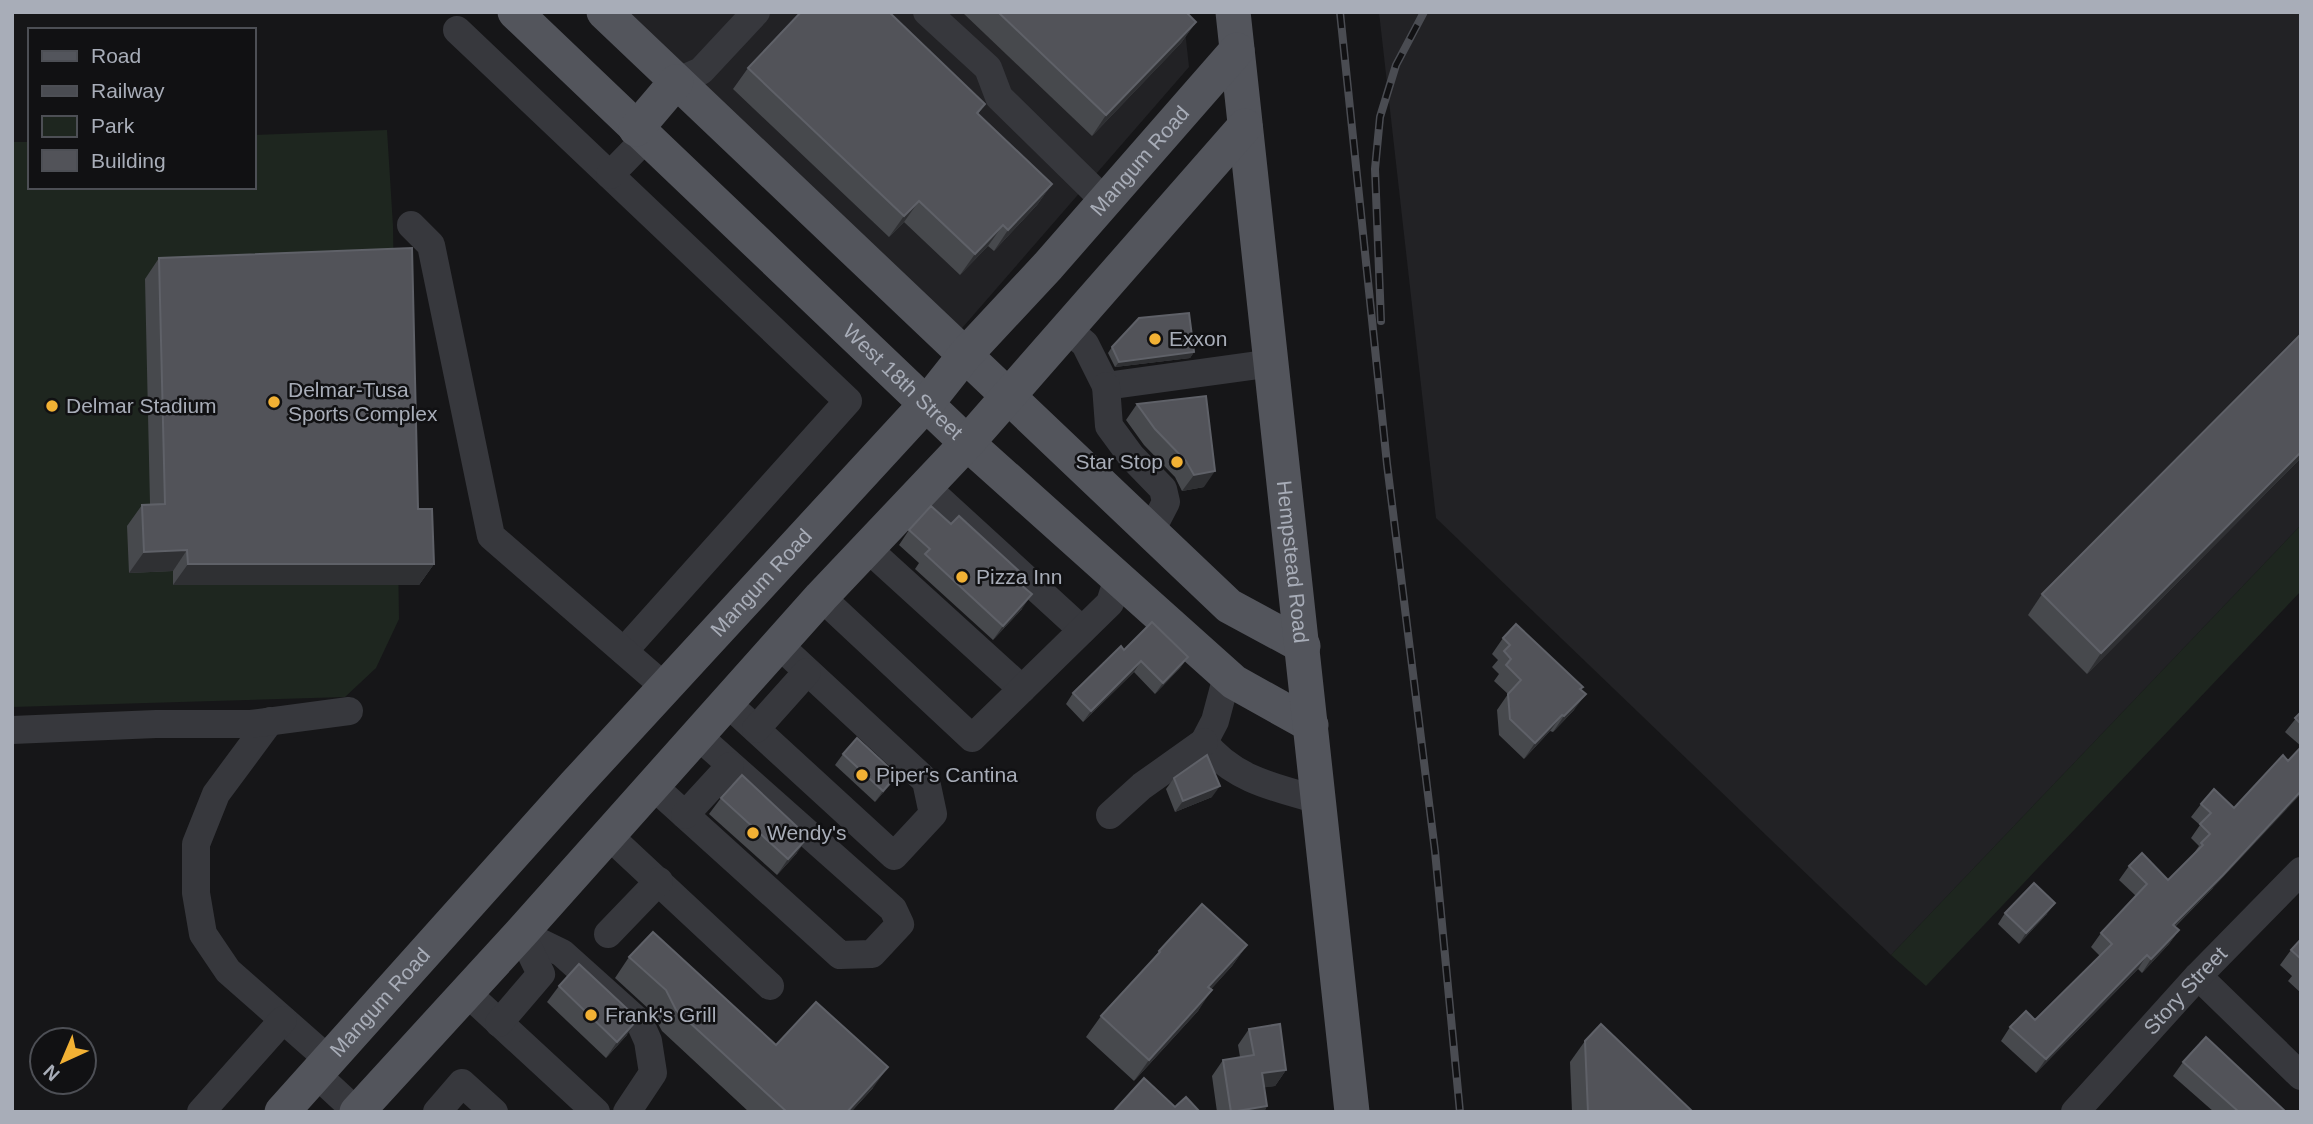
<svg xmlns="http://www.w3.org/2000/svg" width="2313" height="1124" font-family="Arial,sans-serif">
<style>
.built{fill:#222225}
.green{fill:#1e261f}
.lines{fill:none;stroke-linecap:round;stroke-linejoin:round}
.minor{stroke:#37383d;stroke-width:28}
.major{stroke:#53555c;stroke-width:35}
.rail-casing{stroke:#4a4c52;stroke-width:8}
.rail{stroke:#111113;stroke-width:5;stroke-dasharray:16;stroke-linecap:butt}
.wall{fill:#47494d}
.shaded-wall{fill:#2f3033}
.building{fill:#525359;stroke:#5f6168;stroke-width:2}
.poi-dot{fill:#f2b134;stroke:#111113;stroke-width:2.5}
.labels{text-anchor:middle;stroke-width:5;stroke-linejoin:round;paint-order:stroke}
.street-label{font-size:21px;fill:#a8adb8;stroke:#111113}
.poi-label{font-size:21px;fill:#a8adb8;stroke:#111113;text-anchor:start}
</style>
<rect width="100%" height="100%" fill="#161618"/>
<g class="built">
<path d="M 618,12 L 1183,12 L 1189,67 L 956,335 Z"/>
<path d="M 1379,12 L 2301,12 L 2301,525 L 1891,955 L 1436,518 Z"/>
</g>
<g class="green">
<path d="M 387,130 L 393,226 L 399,619 L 376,668 L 345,697 L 12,707 L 12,142 L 30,142 L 30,187 L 254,187 L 254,135 Z"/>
<path d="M 2301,525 L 2301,591 L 1926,986 L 1891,955 Z"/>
</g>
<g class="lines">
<g class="minor">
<path d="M 927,12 L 988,68 L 999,97 L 1105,201"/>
<path d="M 457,30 L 848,401 L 624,651"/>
<path d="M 676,82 L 701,71 L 756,12"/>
<path d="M 610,175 L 646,138"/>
<path d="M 411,225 L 431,245 L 491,536 L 666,688"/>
<path d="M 1067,329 L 1085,344 L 1106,386 L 1272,363"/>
<path d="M 1106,386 L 1109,426 L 1131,456 L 1163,489 L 1166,502 L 1151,531"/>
<path d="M 926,487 L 1082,630"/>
<path d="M 867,548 L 1022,689"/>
<path d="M 821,597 L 972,738 L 1110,603 L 1118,578"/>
<path d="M 1227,676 L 1215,721 L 1204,742 C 1232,779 1276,788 1319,800"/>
<path d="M 726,702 L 894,856 L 933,814 L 926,781 L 778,644"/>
<path d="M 270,721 L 216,794 L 196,844 L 196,893 L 203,934 L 228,971 L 329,1060"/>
<path d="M 756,729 L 807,672"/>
<path d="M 12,730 L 156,724 L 251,724 L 349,711"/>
<path d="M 652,785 L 840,955 L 872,954 L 900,924 L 893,909 L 697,735"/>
<path d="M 685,815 L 730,766"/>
<path d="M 1110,815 L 1142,786 L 1204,742"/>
<path d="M 607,834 L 770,986"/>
<path d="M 521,933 L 562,953 L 640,1023 L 648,1041 L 653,1073 L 627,1112"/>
<path d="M 608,934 L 659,881"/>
<path d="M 2198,976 L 2301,1076"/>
<path d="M 466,992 L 596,1112"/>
<path d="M 499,1023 L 541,974 L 521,933"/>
<path d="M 316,1074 L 357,1112"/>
<path d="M 201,1112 L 283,1020"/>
<path d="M 437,1112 L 462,1083 L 494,1112"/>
<path id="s1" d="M 2075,1112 L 2198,976 L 2301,871"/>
</g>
<g class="major">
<path id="s2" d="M 515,12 L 967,443 L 1234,682 L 1311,725"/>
<path d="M 604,12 L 1229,606 L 1303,646"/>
<path id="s3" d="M 1233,12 L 1352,1112"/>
<path d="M 636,129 L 676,82"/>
<path id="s4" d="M 282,1112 L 575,785 L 927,403 L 965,355 L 1048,266 L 1237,50"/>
<path d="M 357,1112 L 521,933 L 821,597 L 967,443 L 1245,126"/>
</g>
<g class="rail-casing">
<g id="rail">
<path d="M 1340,12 L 1387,464 L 1435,851 L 1460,1112"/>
<path d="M 1381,321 L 1375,169 L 1380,117 L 1396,65 L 1424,12"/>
</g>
</g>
<use href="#rail" class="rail"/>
</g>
<g class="wall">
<path d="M 962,12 L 1186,12 L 1196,22 L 1181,43 L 1092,136 Z"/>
<path d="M 748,68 L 985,104 L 978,114 L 1052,184 L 1037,205 L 994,251 L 988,246 L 960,275 L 904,222 L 889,237 L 733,89 Z"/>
<path d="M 159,258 L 418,509 L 434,564 L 419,585 L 173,585 L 173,571 L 129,573 L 127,526 L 142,505 L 150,504 L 145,279 Z"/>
<path d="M 1112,347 L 1194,352 L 1190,358 L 1115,367 L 1108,353 Z"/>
<path d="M 1206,396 L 1204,487 L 1182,491 L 1175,477 L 1144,445 L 1126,420 L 1137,404 Z"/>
<path d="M 2301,458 L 2087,674 L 2028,615 L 2042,594 Z"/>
<path d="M 951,524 L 1017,574 L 1021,584 L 1022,609 L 993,640 L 915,569 L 919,563 L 899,545 L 909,530 Z"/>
<path d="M 1503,638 L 1581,690 L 1574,710 L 1553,732 L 1550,731 L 1524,759 L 1499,735 L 1497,710 L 1508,694 L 1494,681 L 1499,674 L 1492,667 L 1498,660 L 1492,654 Z"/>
<path d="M 1124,650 L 1188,657 L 1180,668 L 1155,694 L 1134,672 L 1083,722 L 1066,704 L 1073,693 Z"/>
<path d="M 2301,712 L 2301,746 L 2285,732 Z"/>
<path d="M 843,754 L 897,775 L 889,786 L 875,802 L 835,765 Z"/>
<path d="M 1174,778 L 1212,797 L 1175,812 L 1166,789 Z"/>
<path d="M 2214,789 L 2213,888 L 2175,927 L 2179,930 L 2169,944 L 2142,973 L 2138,969 L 2036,1073 L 2001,1041 L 2010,1027 L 2035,1020 L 2100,956 L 2091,947 L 2101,933 L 2136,896 L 2119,880 L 2129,866 L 2168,880 L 2192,856 L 2199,846 L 2191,838 L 2200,825 L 2191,817 L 2201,804 Z"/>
<path d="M 721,798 L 797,853 L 777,875 L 709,814 Z"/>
<path d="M 2005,913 L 2047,914 L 2019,944 L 1998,924 Z"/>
<path d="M 2301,939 L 2301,993 L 2288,981 L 2292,976 L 2280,965 L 2291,950 Z"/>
<path d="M 1247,945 L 1232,966 L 1211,989 L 1198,1011 L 1134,1081 L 1086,1037 L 1101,1016 L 1150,963 L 1159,951 Z"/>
<path d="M 629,957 L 776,1045 L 873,1088 L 851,1112 L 749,1112 L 662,1031 L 651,1011 L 615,978 Z"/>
<path d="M 559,986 L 627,1035 L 606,1058 L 547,1002 Z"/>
<path d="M 1249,1029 L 1286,1070 L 1275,1086 L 1264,1087 L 1267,1106 L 1264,1112 L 1217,1112 L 1212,1076 L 1223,1060 L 1240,1057 L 1238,1045 Z"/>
<path d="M 1585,1041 L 1693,1112 L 1572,1112 L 1570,1062 Z"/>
<path d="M 2183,1062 L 2286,1112 L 2214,1112 L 2173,1076 Z"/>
</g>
<g class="shaded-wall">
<path d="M 1196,22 L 1181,43 L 1092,136 L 1106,115 Z"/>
<path d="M 1052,184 L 1037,205 L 994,251 L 1008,230 Z"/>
<path d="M 919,201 L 904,222 L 889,237 L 904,216 Z"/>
<path d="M 1003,225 L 988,246 L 960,275 L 975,254 Z"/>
<path d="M 1194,352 L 1190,358 L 1115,367 L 1119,362 Z"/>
<path d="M 2301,452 L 2301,458 L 2087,674 L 2101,653 Z"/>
<path d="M 1215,471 L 1204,487 L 1182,491 L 1194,475 Z"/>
<path d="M 187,550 L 173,571 L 129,573 L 144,552 Z"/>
<path d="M 188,564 L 434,564 L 419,585 L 173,585 Z"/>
<path d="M 1032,594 L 1022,609 L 993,640 L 1003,626 Z"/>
<path d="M 1188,657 L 1180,668 L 1155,694 L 1163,683 Z"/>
<path d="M 1141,661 L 1134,672 L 1083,722 L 1091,711 Z"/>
<path d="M 1586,694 L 1574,710 L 1553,732 L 1564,716 Z"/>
<path d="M 1562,715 L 1550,731 L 1524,759 L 1535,743 Z"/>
<path d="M 897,775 L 889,786 L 875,802 L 883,791 Z"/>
<path d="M 1220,786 L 1212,797 L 1175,812 L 1183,801 Z"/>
<path d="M 2301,791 L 2301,794 L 2213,888 L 2163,938 L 2173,925 Z"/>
<path d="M 808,837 L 797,853 L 777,875 L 788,859 Z"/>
<path d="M 2055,903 L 2047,914 L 2019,944 L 2026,933 Z"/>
<path d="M 2179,930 L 2169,944 L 2142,973 L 2151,959 Z"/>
<path d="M 1247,945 L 1232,966 L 1194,1008 L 1208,987 Z"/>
<path d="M 2147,955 L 2138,969 L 2036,1073 L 2046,1059 Z"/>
<path d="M 1212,990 L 1198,1011 L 1134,1081 L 1149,1060 Z"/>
<path d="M 638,1019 L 627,1035 L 606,1058 L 617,1042 Z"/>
<path d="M 888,1067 L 873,1088 L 851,1112 L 847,1112 Z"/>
<path d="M 1286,1070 L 1275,1086 L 1251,1089 L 1262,1073 Z"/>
<path d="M 1267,1106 L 1264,1112 L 1231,1112 Z"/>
</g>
<g class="building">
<path d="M 801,12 L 889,12 L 985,104 L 977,113 L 1052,184 L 1008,230 L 1003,225 L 975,254 L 919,201 L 904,216 L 748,68 Z"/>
<path d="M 998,12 L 1186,12 L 1196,22 L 1106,115 Z"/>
<path d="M 412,248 L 418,509 L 432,509 L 434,564 L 188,564 L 187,550 L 144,552 L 142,505 L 165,504 L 159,258 Z"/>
<path d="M 1189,313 L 1194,352 L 1119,362 L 1112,347 L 1139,318 Z"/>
<path d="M 2301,334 L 2301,452 L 2101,653 L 2042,594 Z"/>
<path d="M 1206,396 L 1215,471 L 1194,475 L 1186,461 L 1155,429 L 1137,404 Z"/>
<path d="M 931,506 L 951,524 L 959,516 L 1019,571 L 1017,574 L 1023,580 L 1020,584 L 1032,594 L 1003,626 L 925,554 L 930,549 L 909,530 Z"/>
<path d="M 1152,622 L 1188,657 L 1163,683 L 1141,661 L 1091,711 L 1073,693 L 1121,646 L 1124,650 Z"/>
<path d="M 1516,624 L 1583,687 L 1580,689 L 1586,694 L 1564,716 L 1562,715 L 1535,743 L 1510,719 L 1508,694 L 1521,680 L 1506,665 L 1511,659 L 1504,651 L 1510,645 L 1503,638 Z"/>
<path d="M 2301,712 L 2301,724 L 2295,718 Z"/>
<path d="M 857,738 L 897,775 L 883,791 L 843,754 Z"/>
<path d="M 2301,747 L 2301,791 L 2223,875 L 2173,925 L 2179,930 L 2151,959 L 2147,955 L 2046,1059 L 2010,1027 L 2026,1011 L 2035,1020 L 2112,944 L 2101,933 L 2147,884 L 2129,866 L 2142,853 L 2168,880 L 2203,845 L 2201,843 L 2210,834 L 2200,824 L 2211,813 L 2201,804 L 2214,789 L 2234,808 L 2283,755 L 2288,761 Z"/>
<path d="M 1207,755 L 1220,786 L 1183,801 L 1174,778 Z"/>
<path d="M 742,775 L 808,837 L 788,859 L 721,798 Z"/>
<path d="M 2034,883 L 2055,903 L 2026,933 L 2005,913 Z"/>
<path d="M 1202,904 L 1247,945 L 1208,987 L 1212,990 L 1149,1060 L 1101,1016 L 1160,952 L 1159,951 Z"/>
<path d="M 653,932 L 776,1045 L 816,1002 L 888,1067 L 847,1112 L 787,1112 L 676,1010 L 666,990 L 629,957 Z"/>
<path d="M 2301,939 L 2301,959 L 2291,950 Z"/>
<path d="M 579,964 L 638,1019 L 617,1042 L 559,986 Z"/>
<path d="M 1280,1024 L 1286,1070 L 1262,1073 L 1267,1106 L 1231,1112 L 1223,1060 L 1254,1055 L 1249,1029 Z"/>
<path d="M 1601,1024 L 1693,1112 L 1588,1112 L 1585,1041 Z"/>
<path d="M 2206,1037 L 2286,1112 L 2239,1112 L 2183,1062 Z"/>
<path d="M 1144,1078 L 1175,1107 L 1186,1097 L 1200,1112 L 1113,1112 Z"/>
</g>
<g class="poi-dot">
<circle cx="1155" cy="339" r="7"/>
<circle cx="274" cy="402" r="7"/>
<circle cx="52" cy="406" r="7"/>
<circle cx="1177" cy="462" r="7"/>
<circle cx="962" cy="577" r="7"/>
<circle cx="862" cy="775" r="7"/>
<circle cx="753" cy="833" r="7"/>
<circle cx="591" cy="1015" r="7"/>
</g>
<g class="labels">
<g class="street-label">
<text dy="7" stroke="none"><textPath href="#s4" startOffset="1281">Mangum Road</textPath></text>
<text dy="7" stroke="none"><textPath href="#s2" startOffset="536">West 18th Street</textPath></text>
<text dy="7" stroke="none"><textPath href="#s3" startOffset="553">Hempstead Road</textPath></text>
<text dy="7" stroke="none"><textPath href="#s4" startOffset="714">Mangum Road</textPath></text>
<text dy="7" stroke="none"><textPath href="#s1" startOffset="164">Story Street</textPath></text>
<text dy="7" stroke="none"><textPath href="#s4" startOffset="147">Mangum Road</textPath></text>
</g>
<g class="poi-label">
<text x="1169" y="346">Exxon</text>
<text x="288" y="397">Delmar-Tusa<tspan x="288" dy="24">Sports Complex</tspan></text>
<text x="66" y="413">Delmar Stadium</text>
<text x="1163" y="469" text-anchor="end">Star Stop</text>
<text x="976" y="584">Pizza Inn</text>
<text x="876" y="782">Piper's Cantina</text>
<text x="767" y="840">Wendy's</text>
<text x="605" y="1022">Frank's Grill</text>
</g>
</g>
<rect width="2313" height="1124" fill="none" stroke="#a8adb8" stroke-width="28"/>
<rect x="28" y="28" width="228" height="161" fill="#111113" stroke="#4d4f55" stroke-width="2"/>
<rect x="42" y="51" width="35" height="10" fill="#53555c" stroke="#4d4f55" stroke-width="2"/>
<text x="91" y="63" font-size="21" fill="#a8adb8">Road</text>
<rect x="42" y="86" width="35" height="10" fill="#4a4c52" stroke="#4d4f55" stroke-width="2"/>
<text x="91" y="98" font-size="21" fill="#a8adb8">Railway</text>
<rect x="42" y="116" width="35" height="21" fill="#1e261f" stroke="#4d4f55" stroke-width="2"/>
<text x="91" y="133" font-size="21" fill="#a8adb8">Park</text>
<rect x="42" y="150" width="35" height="21" fill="#525359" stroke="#4d4f55" stroke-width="2"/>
<text x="91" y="168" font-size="21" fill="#a8adb8">Building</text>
<g transform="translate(63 1061) rotate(224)"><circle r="33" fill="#111113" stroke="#4d4f55" stroke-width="2"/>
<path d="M0-5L12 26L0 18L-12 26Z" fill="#f2b134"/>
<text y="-10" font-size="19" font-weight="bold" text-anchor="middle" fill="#a8adb8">N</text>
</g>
</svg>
